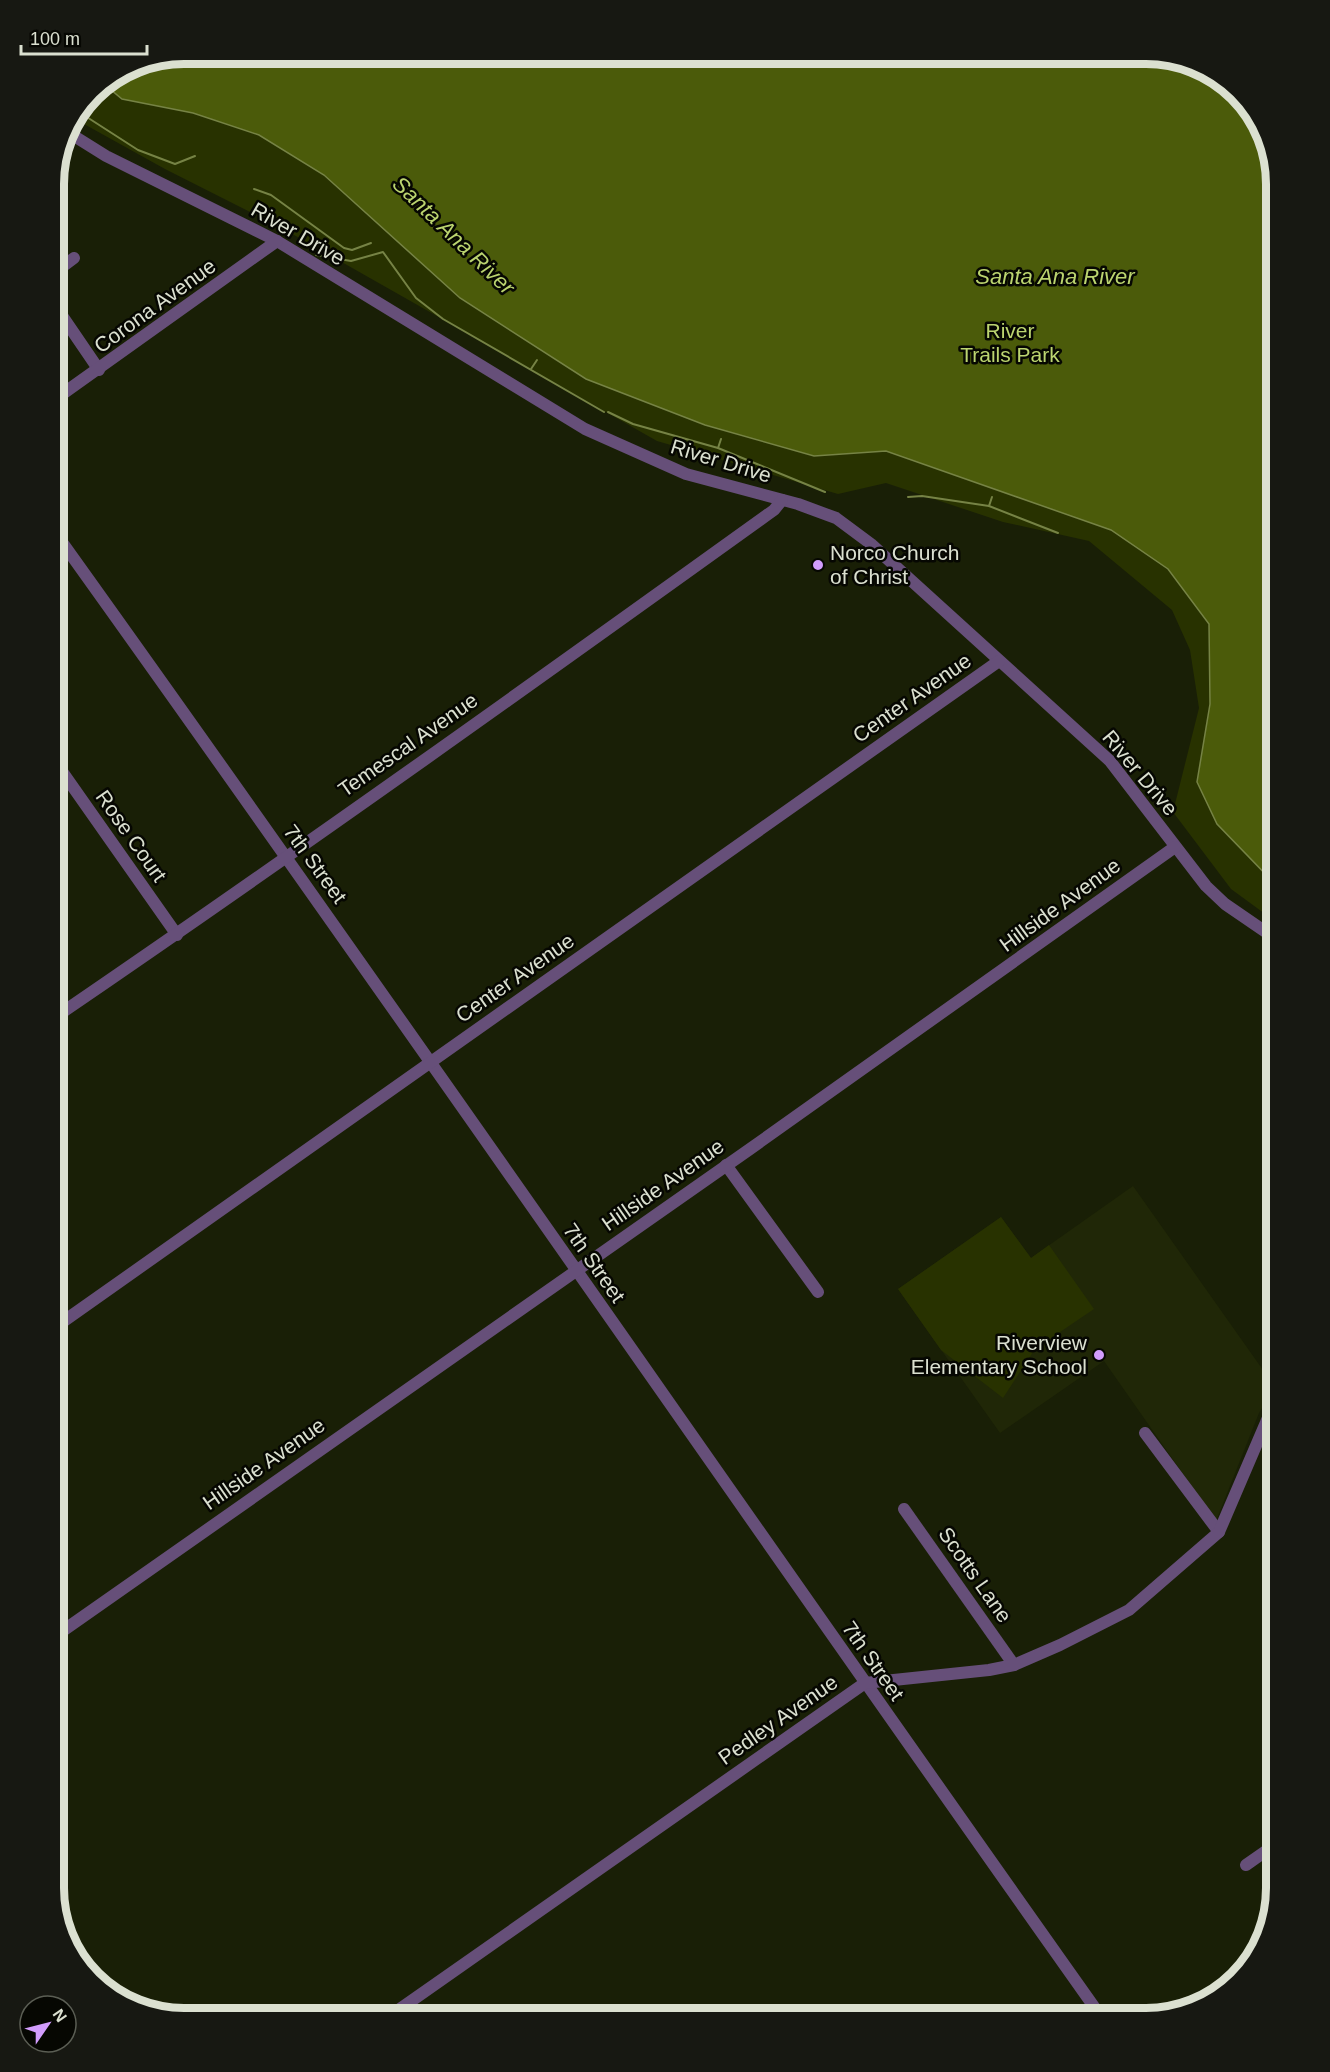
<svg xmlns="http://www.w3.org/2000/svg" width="1330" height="2072" font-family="Arial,sans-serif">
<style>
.built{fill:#202707}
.green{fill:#283200}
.water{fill:#4b5b0a;stroke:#768345;stroke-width:1.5}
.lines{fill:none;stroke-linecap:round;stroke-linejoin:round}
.stream{stroke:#768345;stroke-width:2}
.minor{stroke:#664f79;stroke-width:12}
.poi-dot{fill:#d29dfd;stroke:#060702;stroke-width:2}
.labels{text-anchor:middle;stroke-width:5;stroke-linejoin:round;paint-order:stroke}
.street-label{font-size:21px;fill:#dbe0d0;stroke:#060702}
.park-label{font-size:21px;fill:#bcd570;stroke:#060702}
.poi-label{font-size:21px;fill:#dbe0d0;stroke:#060702;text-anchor:start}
.water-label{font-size:22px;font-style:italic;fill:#bbd46f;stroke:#060702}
.rim{fill:none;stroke:#dbe0d0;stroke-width:8}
</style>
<rect width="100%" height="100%" fill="#191f06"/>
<path class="built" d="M 1133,1186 L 1275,1387 L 1259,1413 L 1216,1521 L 1104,1361 L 1000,1433 L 898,1289 L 1001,1217 L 1031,1258 Z"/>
<g class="green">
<path d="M 185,54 L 1276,312 L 1276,922 L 1231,889 L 1173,812 L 1199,708 L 1190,650 L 1172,610 L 1089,541 L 1003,522 L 886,483 L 838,494 L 657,441 L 280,227 L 165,169 L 75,119 C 107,71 130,65 185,54 Z"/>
<path d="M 1001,1217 L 1031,1258 L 1049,1245 L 1094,1309 L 1035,1349 L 1003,1398 L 941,1350 L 898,1289 Z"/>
</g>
<path class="water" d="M 185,54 L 1154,54 L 1218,76 L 1262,127 L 1276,185 L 1276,885 L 1217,824 L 1197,782 L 1210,704 L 1209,624 L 1168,569 L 1111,530 L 886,451 L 814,456 L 705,425 L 586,379 L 460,298 L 324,175 L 259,135 L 193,113 L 122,99 L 104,84 L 135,64 Z"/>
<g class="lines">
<g class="stream">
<path d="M 79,112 L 138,150 L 175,164 L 195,156"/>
<path d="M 254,189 L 271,195 L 344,248 L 352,250 L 371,243"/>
<path d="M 316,255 L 351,261 L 383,252 L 416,298 L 443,319 L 604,412"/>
<path d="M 531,369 L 537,360"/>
<path d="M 608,412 L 633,424 L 718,448"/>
<path d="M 721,439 L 718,448 L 825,492"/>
<path d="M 908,497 L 922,496 L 989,506 L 992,497"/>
<path d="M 989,506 L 1058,533"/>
</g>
<g class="minor">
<path d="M 66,131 L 106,156 L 277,241 L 585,429 L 686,474 L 798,504 L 836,518 L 871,544 L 1110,761 L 1206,886 L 1225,904 L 1276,939"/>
<path d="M 54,273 L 74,258"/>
<path d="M 54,304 L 99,370"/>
<path d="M 54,400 L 277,241"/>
<path d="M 54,531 C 407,1023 751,1523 1102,2018"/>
<path d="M 54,760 L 177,935"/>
<path d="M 54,1018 C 297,852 536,681 774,510 L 782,500"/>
<path d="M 726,1165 L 818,1292"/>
<path d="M 54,1328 L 999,661"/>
<path d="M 1145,1433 L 1219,1532"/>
<path d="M 904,1509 L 1014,1665"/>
<path d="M 54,1637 L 750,1149 L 1175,847"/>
<path d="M 1246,1865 L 1276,1844"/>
<path d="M 387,2018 L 865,1683 L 989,1670 L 1014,1665 L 1060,1645 L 1129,1610 L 1219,1532 L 1276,1399"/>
</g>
</g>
<g class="poi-dot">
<circle cx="818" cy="565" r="6"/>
<circle cx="1099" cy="1355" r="6"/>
</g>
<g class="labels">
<g class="street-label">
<text transform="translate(298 234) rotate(30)" y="7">River Drive</text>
<text transform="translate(155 306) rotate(-36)" y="7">Corona Avenue</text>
<text transform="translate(721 461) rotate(17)" y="7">River Drive</text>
<text transform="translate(912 698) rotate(-35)" y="7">Center Avenue</text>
<text transform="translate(408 745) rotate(-35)" y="7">Temescal Avenue</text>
<text transform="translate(1140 773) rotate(50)" y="7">River Drive</text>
<text transform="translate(131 836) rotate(55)" y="7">Rose Court</text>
<text transform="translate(315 864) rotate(54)" y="7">7th Street</text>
<text transform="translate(1060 905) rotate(-36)" y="7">Hillside Avenue</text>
<text transform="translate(515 978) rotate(-35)" y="7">Center Avenue</text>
<text transform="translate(663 1185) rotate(-35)" y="7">Hillside Avenue</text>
<text transform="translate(594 1263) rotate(55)" y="7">7th Street</text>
<text transform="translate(264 1464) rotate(-35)" y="7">Hillside Avenue</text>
<text transform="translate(975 1575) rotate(55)" y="7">Scotts Lane</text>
<text transform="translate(873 1661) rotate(55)" y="7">7th Street</text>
<text transform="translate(778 1720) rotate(-35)" y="7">Pedley Avenue</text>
</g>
<g class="park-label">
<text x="1010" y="338">River<tspan x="1010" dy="24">Trails Park</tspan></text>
</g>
<g class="poi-label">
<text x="830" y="560">Norco Church<tspan x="830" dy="24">of Christ</tspan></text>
<text x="1087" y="1350" text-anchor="end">Riverview<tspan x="1087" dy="24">Elementary School</tspan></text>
</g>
<g class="water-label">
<text transform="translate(454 235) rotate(44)" y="8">Santa Ana River</text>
<text x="1055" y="284">Santa Ana River</text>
</g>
</g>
<path d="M0 0H1330V2072H0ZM184 64H1146A120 120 0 0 1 1266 184V1888A120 120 0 0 1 1146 2008H184A120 120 0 0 1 64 1888V184A120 120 0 0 1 184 64Z" fill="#171812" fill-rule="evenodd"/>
<path class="rim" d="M184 64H1146A120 120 0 0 1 1266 184V1888A120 120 0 0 1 1146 2008H184A120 120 0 0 1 64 1888V184A120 120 0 0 1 184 64Z"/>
<g transform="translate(48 2024) rotate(55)"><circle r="28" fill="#060702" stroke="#5b5e54" stroke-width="1.5"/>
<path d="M0-4.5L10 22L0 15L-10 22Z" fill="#d29dfd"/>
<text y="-9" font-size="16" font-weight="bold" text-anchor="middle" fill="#dbe0d0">N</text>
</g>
<path d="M21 45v9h126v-9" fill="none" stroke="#dbe0d0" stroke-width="3"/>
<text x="30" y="45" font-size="18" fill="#dbe0d0" stroke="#060702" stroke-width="4.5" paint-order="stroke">100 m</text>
</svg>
